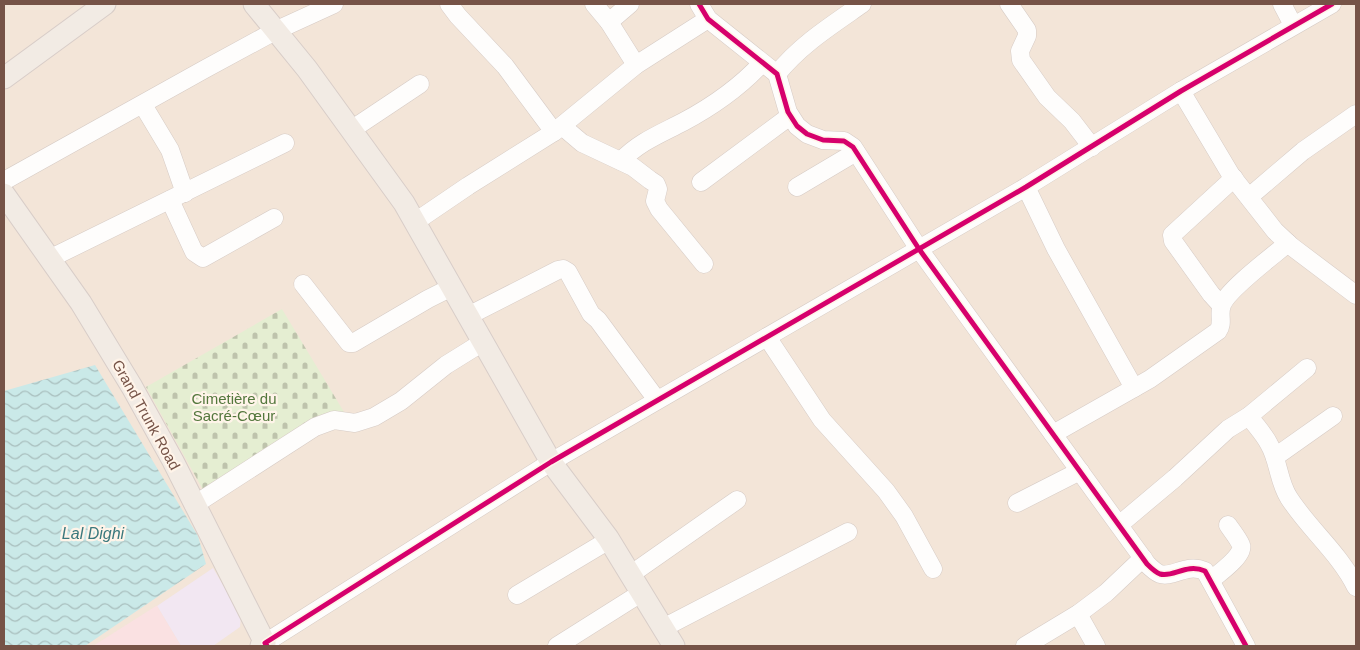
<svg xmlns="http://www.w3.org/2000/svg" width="1360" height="650" font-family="Arial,sans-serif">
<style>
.residential{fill:#f3e5d8}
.education{fill:#f2e7f2}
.medical{fill:#fae1e2}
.cemetery{fill:url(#cemetery-stones)}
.water{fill:url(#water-waves)}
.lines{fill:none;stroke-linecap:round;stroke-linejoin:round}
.minor-casing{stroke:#d6cbc5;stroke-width:19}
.major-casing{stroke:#d8cdc8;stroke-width:23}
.minor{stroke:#fefdfc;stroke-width:18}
.major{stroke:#f2ebe4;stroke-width:21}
.cycleway-casing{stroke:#fff4e9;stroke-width:8}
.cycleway{stroke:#d6006c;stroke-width:5}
.labels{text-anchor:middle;stroke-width:4.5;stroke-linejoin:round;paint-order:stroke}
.park-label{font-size:15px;fill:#53773c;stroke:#fff4e9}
.street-label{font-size:15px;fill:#765347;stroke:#fff4e9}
.water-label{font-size:16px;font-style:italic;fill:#3a787d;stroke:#fff4e9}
</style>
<defs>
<pattern id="cemetery-stones" width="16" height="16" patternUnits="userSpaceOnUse" patternTransform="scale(1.25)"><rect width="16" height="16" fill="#e5eed2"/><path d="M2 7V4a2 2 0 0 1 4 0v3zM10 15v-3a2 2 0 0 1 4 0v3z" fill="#bec3ac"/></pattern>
<pattern id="water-waves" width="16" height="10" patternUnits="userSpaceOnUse" patternTransform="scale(1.25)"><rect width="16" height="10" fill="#cae9e8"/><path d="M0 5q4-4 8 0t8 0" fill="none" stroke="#a9bfbe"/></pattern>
</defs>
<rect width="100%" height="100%" fill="#f7f0e8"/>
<rect class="residential" x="4" y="4" width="1352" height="642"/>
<path class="education" d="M 213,568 L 241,615 L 240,627 L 213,646 L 181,646 L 157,606 Z"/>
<path class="medical" d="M 157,606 L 181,646 L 93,646 L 156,606 Z"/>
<path class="cemetery" d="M 282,309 L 344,412 L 207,497 L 146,387 Z"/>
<path class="water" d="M 95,365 L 198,536 L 206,564 L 85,646 L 4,646 L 4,391 Z"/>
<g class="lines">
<g class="minor-casing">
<g id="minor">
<path d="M 449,4 L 458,16 L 505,66 L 554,132"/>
<path d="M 594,4 L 609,22 L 630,4"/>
<path d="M 699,4 L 708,19 L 777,74 L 788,112 L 797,126 L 807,134 L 823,140 L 844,141 L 853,147 L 919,249 L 1147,564 C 1151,568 1155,572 1160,574 C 1173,578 1186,563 1205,571 L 1246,646"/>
<path d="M 1009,4 L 1027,30 L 1027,36 L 1020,51 L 1021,60 L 1047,97 L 1072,121 L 1092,147"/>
<path d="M 1282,4 L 1293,25"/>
<path d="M 609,22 L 636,65"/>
<path d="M 777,74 C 800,45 832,25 862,4"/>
<path d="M 1181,91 L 1231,175 L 1275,231 L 1291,246 L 1356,295"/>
<path d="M 143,105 L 170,150 L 185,193"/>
<path d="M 562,126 L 582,143 L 633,167 L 650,180 L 656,184 L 658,189 L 655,201 L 659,209 L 704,264"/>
<path d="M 351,130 L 420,84"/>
<path d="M 621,161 C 639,142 660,134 683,122 C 713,106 739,88 762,63"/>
<path d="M 4,181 L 205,69 L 275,31 L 334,4"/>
<path d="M 701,182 L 790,116"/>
<path d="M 797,187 L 856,152"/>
<path d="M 1026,187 L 1056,249 L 1134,388"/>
<path d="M 1249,197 L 1303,151 L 1356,114"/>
<path d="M 170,200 L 194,252 L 203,258 L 274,218"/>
<path d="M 415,222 L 468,186 L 554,132 L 636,65 L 708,19"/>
<path d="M 51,258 L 285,143"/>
<path d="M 303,284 L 349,343 L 353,343 L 428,299 L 452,287"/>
<path d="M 1221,305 L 1211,294 L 1173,241 L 1172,235 L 1234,178"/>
<path d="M 468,316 L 558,270 L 563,269 L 568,272 L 591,314 L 598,320 L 657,400"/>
<path d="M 767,337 L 822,420 L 886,491 L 904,516 L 933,569"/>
<path d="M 1249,416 C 1255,425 1264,434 1269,444 C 1279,461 1278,481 1289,498 C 1309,529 1340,554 1356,587"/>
<path d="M 1053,434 L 1150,379 L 1218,331 C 1224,323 1218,314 1222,305 C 1227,290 1274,255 1288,243"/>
<path d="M 1275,457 L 1333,416"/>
<path d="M 1017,503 L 1080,471"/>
<path d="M 194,505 L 315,427 L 334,420 L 355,423 L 374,417 L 401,401 L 446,365 L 483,342"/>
<path d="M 1119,525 L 1175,478 L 1228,429 L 1249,416 L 1307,368"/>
<path d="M 630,575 L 737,500"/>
<path d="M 1211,580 C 1218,574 1245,555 1241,545 C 1238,538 1232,531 1228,525"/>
<path d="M 517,595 L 609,540"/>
<path d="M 1078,614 L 1096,646"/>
<path d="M 663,628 L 848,532"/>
<path d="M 267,646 L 265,643 L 551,462 L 1026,187 L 1181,91 L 1332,4"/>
<path d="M 557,646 L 641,593"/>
<path d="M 1025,646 L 1078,614 L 1106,593 L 1143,558"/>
</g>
</g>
<g class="major-casing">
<g id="major">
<path d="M 254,4 L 307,69 L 404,203 L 551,462 L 608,538 L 674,646"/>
<path d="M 4,78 L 105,4"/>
<path d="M 4,194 L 81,303 L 132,387 L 173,461 L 265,643 L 261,646"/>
</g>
</g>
<use href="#minor" class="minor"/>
<use href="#major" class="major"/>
<g class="cycleway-casing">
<g id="cycleway">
<path d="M 699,4 L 708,19 L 777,74 L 788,112 L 797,126 L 807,134 L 823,140 L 844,141 L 853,147 L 919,249 L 1147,564 C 1151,568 1155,572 1160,574 C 1173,578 1186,563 1205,571 L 1246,646"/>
<path d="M 267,646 L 265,643 L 551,462 L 1026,187 L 1181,91 L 1332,4"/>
</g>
</g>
<use href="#cycleway" class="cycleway"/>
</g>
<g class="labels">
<g class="park-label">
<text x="234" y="404">Cimetière du<tspan x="234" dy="17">Sacré-Cœur</tspan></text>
</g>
<g class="street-label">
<text transform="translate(146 415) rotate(61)" y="5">Grand Trunk Road</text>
</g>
<g class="water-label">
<text x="93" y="539">Lal Dighi</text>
</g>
</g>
<rect width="1360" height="650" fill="none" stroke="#765347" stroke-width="10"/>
</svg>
